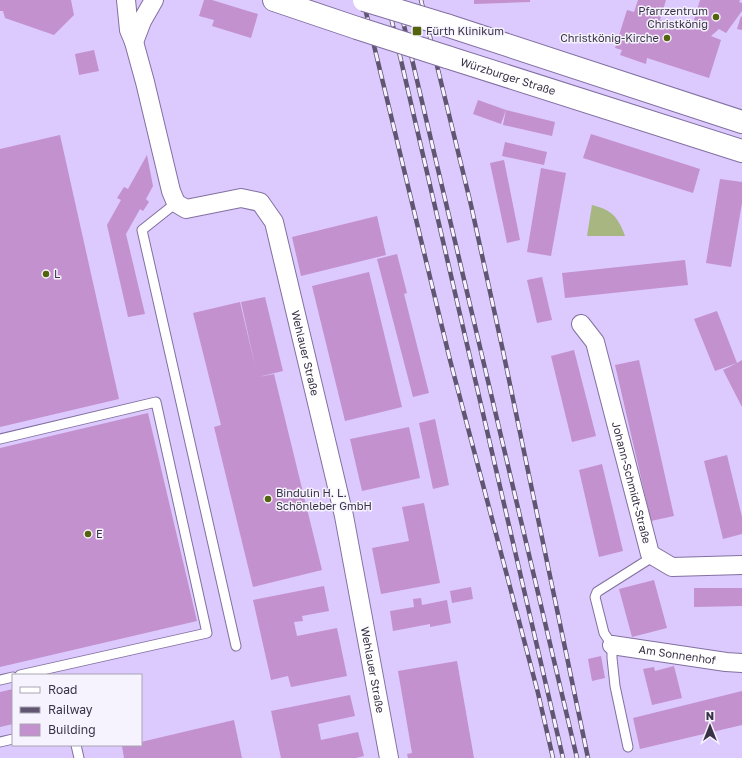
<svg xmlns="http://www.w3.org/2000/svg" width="742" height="758" font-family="'Golos Text',sans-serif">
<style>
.green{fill:#a8b682}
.building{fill:#c391cd}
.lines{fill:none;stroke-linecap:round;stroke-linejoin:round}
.service-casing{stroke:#8270a0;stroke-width:11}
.minor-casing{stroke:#8270a0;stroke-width:20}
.primary-casing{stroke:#8270a0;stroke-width:24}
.service{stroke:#fff;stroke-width:9}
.minor{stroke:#fff;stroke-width:18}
.primary{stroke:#fff;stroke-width:22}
.rail-casing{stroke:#605672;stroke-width:4.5}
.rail{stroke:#f6f3fe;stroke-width:3;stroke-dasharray:9;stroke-linecap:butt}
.primary-bridge-casing{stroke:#8270a0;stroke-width:24;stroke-linecap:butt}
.primary-bridge{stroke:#fff;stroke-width:22}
.poi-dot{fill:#54640c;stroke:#f6f3fe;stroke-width:1.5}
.labels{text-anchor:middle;stroke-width:3;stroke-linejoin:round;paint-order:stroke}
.poi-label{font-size:11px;fill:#393246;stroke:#f6f3fe;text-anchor:start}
.street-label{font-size:11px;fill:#393246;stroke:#f6f3fe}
</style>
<rect width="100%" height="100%" fill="#dcc9fe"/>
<path class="green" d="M 592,205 C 612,210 618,217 625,236 L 587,236 Z"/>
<g class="building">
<path d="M 0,0 L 71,0 L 74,15 L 54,35 L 5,18 L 3,11 L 0,11 Z"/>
<path d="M 204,0 L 212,0 L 258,14 L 251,38 L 212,26 L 214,20 L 199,16 Z"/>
<path d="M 474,0 L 530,0 L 530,2 L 474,4 Z"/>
<path d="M 638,0 L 666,0 L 660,20 L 691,30 L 700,0 L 740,0 L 739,2 L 742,3 L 742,11 L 726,33 L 719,29 L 711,36 L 721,40 L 709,78 L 647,58 L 646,64 L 620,55 L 622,50 L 615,48 L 627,10 L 634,12 Z"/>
<path d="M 741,16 L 742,17 L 742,30 L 737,29 Z"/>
<path d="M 94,50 L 99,71 L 79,75 L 75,54 Z"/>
<path d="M 478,100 L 506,110 L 501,124 L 473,114 Z"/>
<path d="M 506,110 L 555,122 L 552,136 L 503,125 Z"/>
<path d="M 591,134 L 700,169 L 693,193 L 583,158 Z"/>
<path d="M 60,135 L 119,399 L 0,427 L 0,149 Z"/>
<path d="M 505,142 L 547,152 L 544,165 L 502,156 Z"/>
<path d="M 147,155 L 153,186 L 146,199 L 149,202 L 143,211 L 140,209 L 126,234 L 145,314 L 128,317 L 107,225 L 121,200 L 117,198 L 124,187 L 128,189 Z"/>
<path d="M 504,160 L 520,240 L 507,243 L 490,163 Z"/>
<path d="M 541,168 L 566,173 L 551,256 L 527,252 Z"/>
<path d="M 720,179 L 742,182 L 742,203 L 731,267 L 706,263 Z"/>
<path d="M 377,216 L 386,255 L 301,276 L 292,237 Z"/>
<path d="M 397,254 L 407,293 L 404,294 L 429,393 L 413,397 L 377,259 Z"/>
<path d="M 685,260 L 688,285 L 565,298 L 562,273 Z"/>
<path d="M 369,272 L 402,407 L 345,421 L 312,286 Z"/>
<path d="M 542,277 L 552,320 L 537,323 L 527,280 Z"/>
<path d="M 265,297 L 283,371 L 258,377 L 274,374 L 322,570 L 253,587 L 214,427 L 221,425 L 193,313 L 240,302 L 256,370 L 241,302 Z"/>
<path d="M 717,311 L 737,363 L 742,360 L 742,407 L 723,370 L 737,363 L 715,371 L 694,319 Z"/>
<path d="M 574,350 L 596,436 L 572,442 L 551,356 Z"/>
<path d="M 639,360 L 674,516 L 651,521 L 615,365 Z"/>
<path d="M 148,413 L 197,621 L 0,667 L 0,448 Z"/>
<path d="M 435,419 L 449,485 L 433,489 L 419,423 Z"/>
<path d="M 409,427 L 420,478 L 362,491 L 350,439 Z"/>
<path d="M 727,455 L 742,517 L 742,534 L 723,539 L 704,461 Z"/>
<path d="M 602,464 L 623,551 L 599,557 L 579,470 Z"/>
<path d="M 424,503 L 440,583 L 381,594 L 372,548 L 409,541 L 402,507 Z"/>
<path d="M 654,580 L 667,628 L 632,637 L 619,589 Z"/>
<path d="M 324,586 L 329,611 L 302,616 L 303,621 L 294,622 L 297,636 L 337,628 L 347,676 L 291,687 L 288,676 L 271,680 L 253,600 Z"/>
<path d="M 471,587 L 473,599 L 452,603 L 450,591 Z"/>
<path d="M 694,588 L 742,588 L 742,606 L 694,607 Z"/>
<path d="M 421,598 L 422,605 L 447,600 L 451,623 L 430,627 L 430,624 L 393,631 L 390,611 L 414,607 L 413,599 Z"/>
<path d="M 601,656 L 605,678 L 592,681 L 588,659 Z"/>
<path d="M 457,661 L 474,758 L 408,758 L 407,754 L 412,753 L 398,671 Z"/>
<path d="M 674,666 L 682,698 L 652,705 L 643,669 L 654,667 L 655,671 Z"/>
<path d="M 13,689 L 13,724 L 0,727 L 0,692 Z"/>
<path d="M 742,691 L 742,725 L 640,749 L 633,718 Z"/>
<path d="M 350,695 L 355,716 L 318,724 L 321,740 L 358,732 L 364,756 L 356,758 L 281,758 L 271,711 Z"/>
<path d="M 234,720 L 242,758 L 124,758 L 122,746 L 141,745 L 141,742 Z"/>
</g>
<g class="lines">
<g class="service-casing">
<g id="service">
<path d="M 176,203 L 142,230 L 236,646"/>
<path d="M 0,439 L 156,402 L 207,633 L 20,675"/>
<path d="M 0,680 L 13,677"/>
<path d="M 0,742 L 13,739"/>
<path d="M 76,745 L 79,758"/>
<path d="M 628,747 L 615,686 L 612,658 L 612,645 L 604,633 L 595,597 L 597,592 L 654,556"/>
</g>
</g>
<g class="minor-casing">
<g id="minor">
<path id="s1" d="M 126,0 L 129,30 L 134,42 L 145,82 L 171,191 L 176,203 L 186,209 L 241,198 L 260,202 L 274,222 L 344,516 L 389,758"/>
<path d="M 134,42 L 142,21 L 154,0"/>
<path id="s2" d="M 581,324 L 595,342 L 650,554 L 672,567 L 742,565"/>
<path id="s3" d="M 612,645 L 726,662 L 742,663"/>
</g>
</g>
<g class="primary-casing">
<g id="primary">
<path d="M 274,0 L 357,28"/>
<path d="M 446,25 L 742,122"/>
<path id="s4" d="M 447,57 L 742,151"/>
</g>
</g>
<use href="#service" class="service"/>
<use href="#minor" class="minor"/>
<use href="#primary" class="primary"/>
<g class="rail-casing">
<g id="rail">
<path d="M 363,0 L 450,360 L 538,693 L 553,758"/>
<path d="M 387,0 L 563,758"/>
<path d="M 398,0 L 577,758"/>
<path d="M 421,0 L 471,205 L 503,351 L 588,758"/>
</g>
</g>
<use href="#rail" class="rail"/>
<g class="primary-bridge-casing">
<g id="primary-bridge">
<path d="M 364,0 L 446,25"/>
<path d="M 357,28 L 447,57"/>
</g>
</g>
<use href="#primary-bridge" class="primary-bridge"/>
</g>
<g class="poi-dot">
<circle cx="716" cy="17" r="4"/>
<rect x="412" y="26" width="10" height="10" rx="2"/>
<circle cx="667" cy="38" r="4"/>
<circle cx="46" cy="274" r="4"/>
<circle cx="268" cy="499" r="4"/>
<circle cx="88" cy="534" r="4"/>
</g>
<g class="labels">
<g class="poi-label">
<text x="708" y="15" text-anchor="end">Pfarrzentrum<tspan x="708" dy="13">Christkönig</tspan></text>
<text x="426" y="35">Fürth Klinikum</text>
<text x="659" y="42" text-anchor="end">Christkönig-Kirche</text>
<text x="54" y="278">L</text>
<text x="276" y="497">Bindulin H. L.<tspan x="276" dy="13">Schönleber GmbH</tspan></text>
<text x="96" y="538">E</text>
</g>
<g class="street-label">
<text dy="4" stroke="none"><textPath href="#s4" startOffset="64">Würzburger Straße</textPath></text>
<text dy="4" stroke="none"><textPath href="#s1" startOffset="456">Wehlauer Straße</textPath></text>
<text dy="4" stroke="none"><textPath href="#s2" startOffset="168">Johann-Schmidt-Straße</textPath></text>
<text dy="4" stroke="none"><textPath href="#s3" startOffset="66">Am Sonnenhof</textPath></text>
<text dy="4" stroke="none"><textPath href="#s1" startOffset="780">Wehlauer Straße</textPath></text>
</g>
</g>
<rect x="12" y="674" width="130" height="72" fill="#f6f3fe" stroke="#aaa6b4"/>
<rect x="20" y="687" width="20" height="6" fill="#ffffff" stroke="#aaa6b4"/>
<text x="48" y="694" font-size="12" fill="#393246">Road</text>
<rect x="20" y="707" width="20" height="6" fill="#605672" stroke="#aaa6b4"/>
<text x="48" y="714" font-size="12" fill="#393246">Railway</text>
<rect x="20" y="724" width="20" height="12" fill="#c391cd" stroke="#aaa6b4"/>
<text x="48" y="734" font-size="12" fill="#393246">Building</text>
<g transform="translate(710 726)" stroke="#f6f3fe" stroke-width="3" paint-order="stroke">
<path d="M0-3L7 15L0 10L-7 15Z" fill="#393246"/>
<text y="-6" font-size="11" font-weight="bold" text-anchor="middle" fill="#393246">N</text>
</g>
</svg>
